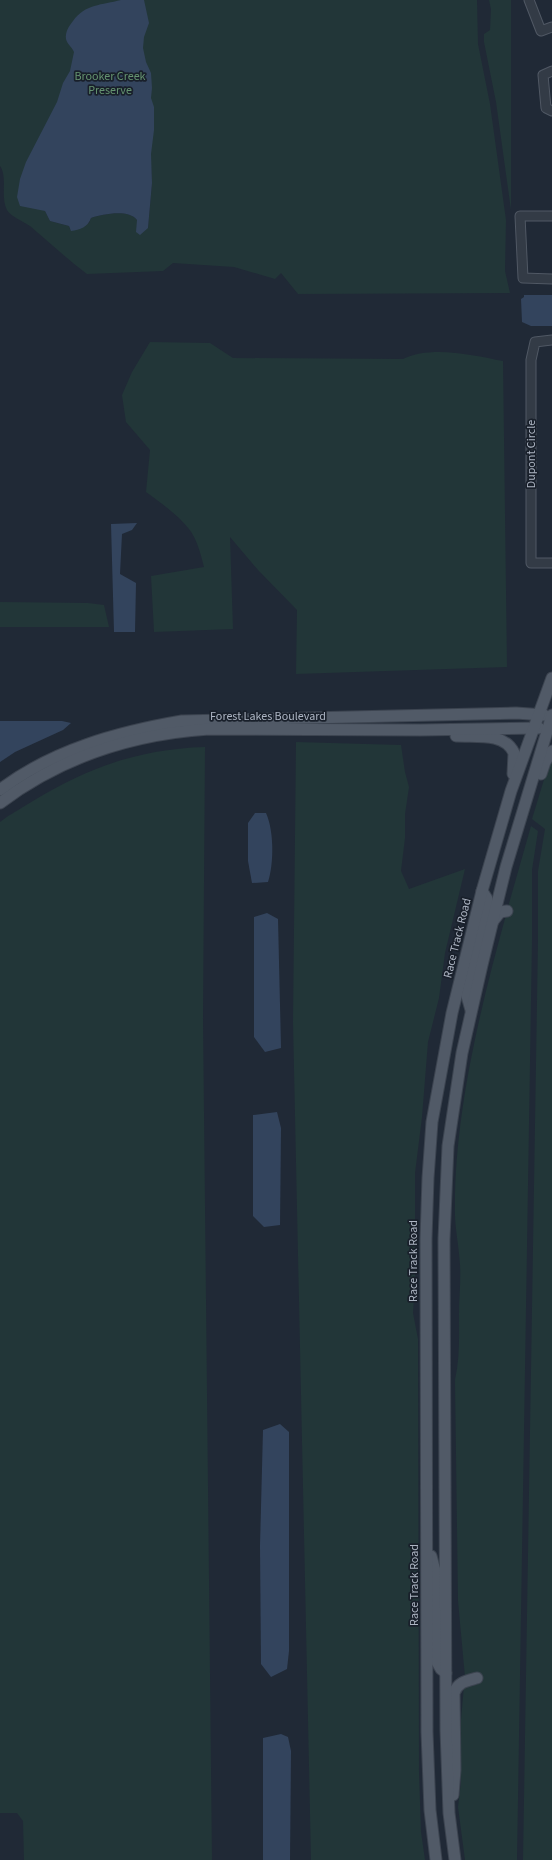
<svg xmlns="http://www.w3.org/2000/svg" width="552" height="1860" font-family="'Source Sans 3',sans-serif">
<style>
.green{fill:#223638;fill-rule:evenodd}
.water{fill:#33445d}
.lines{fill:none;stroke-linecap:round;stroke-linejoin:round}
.minor-casing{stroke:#505864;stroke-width:11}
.major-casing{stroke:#3c4450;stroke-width:13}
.minor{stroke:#333b46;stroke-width:9}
.major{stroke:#515a67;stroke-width:11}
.labels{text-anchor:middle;stroke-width:3.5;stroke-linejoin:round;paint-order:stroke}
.park-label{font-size:12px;fill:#659370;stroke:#19202b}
.street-label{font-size:12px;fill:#adb5c3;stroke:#19202b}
</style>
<rect width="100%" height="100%" fill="#202936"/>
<g class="green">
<path d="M 0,0 L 477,0 L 478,44 L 490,104 L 506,220 L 505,271 L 510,293 L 298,294 L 281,273 L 275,279 L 234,267 L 173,263 L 163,271 L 87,274 C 67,259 49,242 30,226 C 23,221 11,217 7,210 C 0,197 8,177 0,166 ZM 151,166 L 152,183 L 148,228 L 137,227 L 137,220 C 129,209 103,214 91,218 L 89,223 L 70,229 L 69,226 L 50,221 L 45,211 L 40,209 Z"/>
<path d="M 489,0 L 511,0 L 511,210 L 496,102 L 484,42 L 484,34 L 490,30 L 491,9 Z"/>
<path d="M 150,342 L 210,343 L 233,358 L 403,359 C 431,345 473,355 503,361 L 507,667 L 296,674 L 297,610 L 258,570 L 230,537 L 233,629 L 154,632 L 151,576 L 204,567 C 201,555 197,539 189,529 C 178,515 161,503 146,492 L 150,450 L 126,422 L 122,395 L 132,372 Z"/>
<path d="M 0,602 L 88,603 L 104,605 L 109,627 L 0,627 Z"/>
<path d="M 296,742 L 401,745 L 405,772 L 409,787 L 405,814 L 405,838 L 401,871 L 409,889 L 465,869 L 445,953 L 439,998 L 428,1042 L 422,1117 L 415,1173 L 415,1282 L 413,1313 L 418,1339 L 419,1772 L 421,1832 L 425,1860 L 311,1860 L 293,1022 Z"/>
<path d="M 205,747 L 203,1019 L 212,1860 L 24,1860 L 23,1821 L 17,1813 L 0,1813 L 0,822 C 10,814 22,808 33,801 C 89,767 140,749 205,747 Z"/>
<path d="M 552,759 L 552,1860 L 523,1860 L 538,940 L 538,871 L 545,829 L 532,819 L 549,763 Z"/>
<path d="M 531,826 L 538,831 L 532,870 L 532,940 L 517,1860 L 465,1860 L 458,1807 L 461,1782 L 459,1741 L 464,1686 L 481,1682 L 480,1674 L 465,1677 L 458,1601 L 455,1380 C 460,1358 459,1336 459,1314 C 459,1298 461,1281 460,1265 C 459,1245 454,1225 455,1205 C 455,1111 481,1005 506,915 L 510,916 L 511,908 L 508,907 Z"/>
</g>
<g class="water">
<path d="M 121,0 L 144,0 L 149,23 L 144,37 L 143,48 L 146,62 L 151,73 L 152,88 L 151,98 L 154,107 L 154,130 L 151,154 L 152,183 L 148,228 L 140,235 L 136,232 L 137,220 C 129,209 103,214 91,218 C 88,227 80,230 71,231 L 69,226 L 50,221 L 45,211 L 20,206 L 17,197 L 20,179 L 26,162 L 57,102 L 63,83 L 70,71 L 74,52 C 72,47 67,44 66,39 C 65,32 69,26 73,21 C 85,4 102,5 121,0 Z"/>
<path d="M 524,295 L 552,295 L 552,326 L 531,326 L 522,322 L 521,299 L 524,297 Z"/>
<path d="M 137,523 L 132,530 L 122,534 L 120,574 L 136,583 L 135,632 L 114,632 L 111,524 Z"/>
<path d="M 0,721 L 62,721 L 71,723 L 63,730 L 15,752 L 0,762 Z"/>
<path d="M 255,813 L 266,813 C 274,831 274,863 268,882 L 252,883 L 248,861 L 248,823 Z"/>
<path d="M 267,913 L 278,919 L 281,1048 L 265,1052 L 254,1037 L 254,917 Z"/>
<path d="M 277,1112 L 281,1128 L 280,1225 L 264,1227 L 253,1216 L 253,1115 Z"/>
<path d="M 280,1424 L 289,1432 L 289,1651 L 287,1669 L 271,1677 L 261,1664 L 260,1546 L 263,1430 Z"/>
<path d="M 281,1734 L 288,1737 L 291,1751 L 290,1860 L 263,1860 L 263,1738 Z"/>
</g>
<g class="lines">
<g class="minor-casing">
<g id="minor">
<path d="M 529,0 L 541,31 L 552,27"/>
<path d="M 552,71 L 543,75 L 546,108 L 552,111"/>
<path d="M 552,216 L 520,216 L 523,278 L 552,279"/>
<path d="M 552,340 L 535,342 L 531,360 L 531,563 L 552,563"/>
</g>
</g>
<g class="major-casing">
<g id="major">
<path d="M 456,736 C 475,737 505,732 514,753 L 513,774"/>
<path d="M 541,774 L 545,762 L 552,751"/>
<path d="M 0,790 C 52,750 118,732 182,721 L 516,713 L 544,715"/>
<path d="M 0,803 C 61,757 133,734 209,729 L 421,730 L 539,728"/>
<path d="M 493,921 L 500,912 L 507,911"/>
<path d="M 471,1010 L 467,996 L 488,909 L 487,899 L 482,891"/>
<path d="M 431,1556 L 435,1571 L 437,1662 L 441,1669 L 446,1673"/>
<path d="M 453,1795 L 455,1770 L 454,1693 C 458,1682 466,1681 477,1678"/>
<path d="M 436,1860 L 430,1810 L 427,1732 L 426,1239 L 428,1178 L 432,1122 L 452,1013 L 482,891 L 511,791 L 552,678"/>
<path d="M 455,1860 L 449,1813 L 446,1730 L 444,1239 L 448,1146 L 462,1053 L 482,965 L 506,867 L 552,715"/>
</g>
</g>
<use href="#minor" class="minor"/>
<use href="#major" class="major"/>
</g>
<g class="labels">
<g class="park-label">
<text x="110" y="80">Brooker Creek<tspan x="110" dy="14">Preserve</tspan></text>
</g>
<g class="street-label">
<text transform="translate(531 454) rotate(-90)" y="4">Dupont Circle</text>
<text x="268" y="720">Forest Lakes Boulevard</text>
<text transform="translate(457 938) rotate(-76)" y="4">Race Track Road</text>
<text transform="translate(413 1261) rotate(-90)" y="4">Race Track Road</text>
<text transform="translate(414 1585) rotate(-90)" y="4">Race Track Road</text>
</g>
</g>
</svg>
